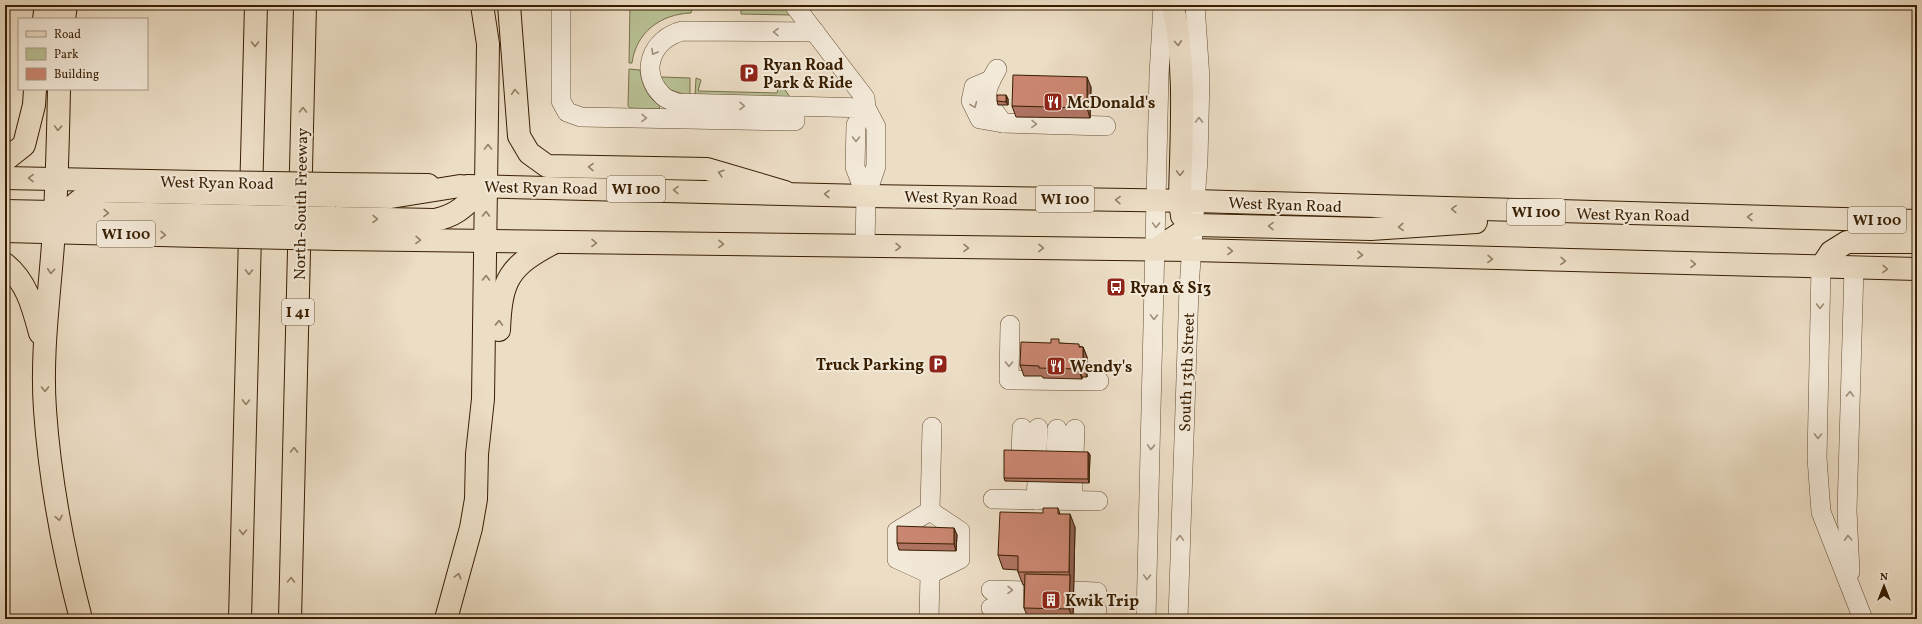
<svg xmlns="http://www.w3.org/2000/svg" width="1922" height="624" font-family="Vollkorn,serif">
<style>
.green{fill:#b8c094;stroke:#786f4a}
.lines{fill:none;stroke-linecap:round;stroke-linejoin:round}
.minor-casing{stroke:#654e32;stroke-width:20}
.major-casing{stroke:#381e01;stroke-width:24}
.highway-casing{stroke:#381e01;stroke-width:24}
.minor{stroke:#f3e9d9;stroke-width:19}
.major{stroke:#ecddc5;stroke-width:22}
.highway{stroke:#ecddc5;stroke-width:22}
.major-bridge-casing{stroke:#381e01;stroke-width:24;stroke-linecap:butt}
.highway-bridge-casing{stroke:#381e01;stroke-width:24;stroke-linecap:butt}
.major-bridge{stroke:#ecddc5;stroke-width:22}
.highway-bridge{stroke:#ecddc5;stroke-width:22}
.wall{fill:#af7361;stroke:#381e01}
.shaded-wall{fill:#8e5e4f;stroke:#381e01}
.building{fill:#cb8671;stroke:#381e01}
.oneway{stroke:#9f8e78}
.oneway2{stroke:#927e63}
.labels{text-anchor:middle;stroke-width:4;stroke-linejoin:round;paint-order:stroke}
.shield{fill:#f3e9d9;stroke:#705b42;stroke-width:1}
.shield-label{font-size:15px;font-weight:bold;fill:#381e01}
.poi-label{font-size:16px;font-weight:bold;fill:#381e01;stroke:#f3e9d9;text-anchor:start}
.street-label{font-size:16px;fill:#381e01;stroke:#f3e9d9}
</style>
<rect width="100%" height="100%" fill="#ecddc5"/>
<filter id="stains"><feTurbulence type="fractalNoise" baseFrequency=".005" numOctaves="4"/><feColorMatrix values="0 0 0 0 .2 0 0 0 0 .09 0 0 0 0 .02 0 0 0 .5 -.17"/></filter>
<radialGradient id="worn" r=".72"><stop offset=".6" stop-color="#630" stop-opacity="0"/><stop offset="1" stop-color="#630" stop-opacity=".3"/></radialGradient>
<g class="green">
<path d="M 630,5 L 692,7 L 691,13 C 661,14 636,32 632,63 L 629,63 Z"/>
<path d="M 741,5 L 783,5 L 791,15 L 741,14 Z"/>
<path d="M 629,69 L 640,70 C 642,85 647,97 660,106 L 659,109 L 630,108 L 628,106 Z"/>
<path d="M 662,77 L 690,78 L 690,96 L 670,90 L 661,79 Z"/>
<path d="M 696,78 L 701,80 L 698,91 L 777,93 L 780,81 L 785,79 L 785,90 L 790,97 L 695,96 Z"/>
</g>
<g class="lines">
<g class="minor-casing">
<g id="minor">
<path d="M 561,5 L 561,101 L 567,112 L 581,117 L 795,121 L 795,107"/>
<path d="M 794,5 L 865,98 L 866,108 L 876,127 L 876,166 L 866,196 L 865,246"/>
<path d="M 815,32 L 682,31 C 652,39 638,72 663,96 C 666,99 672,101 677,103 L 866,108 L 856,125 L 855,167 L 866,196"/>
<path d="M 997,69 C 981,97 984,98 1003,123 L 1106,126"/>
<path d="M 991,80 L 974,87 L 971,101 L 980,119 L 1003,123"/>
<path d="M 1821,267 L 1817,458 L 1821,512 L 1863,619"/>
<path d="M 1010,325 L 1009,380 L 1099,381"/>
<path d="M 1021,454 L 1022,428"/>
<path d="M 1037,454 L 1038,428"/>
<path d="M 1056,455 L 1057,429"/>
<path d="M 1074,455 L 1075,429"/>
<path d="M 993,499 L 1098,501"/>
<path d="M 1036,500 L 1037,482"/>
<path d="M 1055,500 L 1055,482"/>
<path d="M 1073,500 L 1073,483"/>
<path d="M 915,550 L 930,574 L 944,551"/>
<path d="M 930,551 L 930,574 L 960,559 L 960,531 L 930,511"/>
<path d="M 1850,572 L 1847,511 L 1854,268"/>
<path d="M 991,590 L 1028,591"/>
<path d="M 1073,591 L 1097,592"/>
<path d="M 991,608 L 1028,609"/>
<path d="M 1073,610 L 1097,610"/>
<path d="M 929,619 L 930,574 L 897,559 L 897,531 L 930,511 L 932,427"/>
<path d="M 1146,619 L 1159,75 L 1163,5"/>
<path d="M 1178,619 L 1189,288 L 1198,159 L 1200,79 L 1195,5"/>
</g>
</g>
<g class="major-casing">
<g id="major">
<path d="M 1173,5 C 1187,69 1181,136 1180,201 L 1182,216"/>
<path d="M 5,178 L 198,182"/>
<path d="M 334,184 L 428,185"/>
<path d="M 467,186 L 866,196 L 1195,201 L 1917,221"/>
<path d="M 5,231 L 198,236"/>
<path d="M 337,239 L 1191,250 L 1917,269"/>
<path d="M 1155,250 L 1193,225 L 1371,229 L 1476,222"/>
<path d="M 1821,267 L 1831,252 L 1847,242 L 1917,242"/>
</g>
</g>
<g class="highway-casing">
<g id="highway">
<path d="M 509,5 L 519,136 L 529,153 L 547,166 L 707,169 L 785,192"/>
<path d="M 44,19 L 46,5"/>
<path d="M 64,19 L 66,5"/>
<path d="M 59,89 C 58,140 57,192 53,244 C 49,299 41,354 45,410 C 50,481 63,550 81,619"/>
<path d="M 5,160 L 24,145 L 34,105 L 35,89"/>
<path d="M 334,196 L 391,197 L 460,186"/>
<path d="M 5,211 L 198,215"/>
<path d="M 336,218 L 434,220 C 459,216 468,202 486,186"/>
<path d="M 63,219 C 72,205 83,195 100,191 L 198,193"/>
<path d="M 5,264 C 27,282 33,307 40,333"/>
<path d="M 499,330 C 501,279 509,266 555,242"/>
<path d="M 240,619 L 256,5"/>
<path d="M 290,619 L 305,5"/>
<path d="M 446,619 L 471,528 L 476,499 L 477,454 L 483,399 L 488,44 L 482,5"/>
</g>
</g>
<use href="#minor" class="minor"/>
<use href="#major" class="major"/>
<use href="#highway" class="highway"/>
<g class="major-bridge-casing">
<g id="major-bridge">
<path d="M 198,182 L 334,184"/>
<path d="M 198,236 L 337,239"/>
</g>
</g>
<g class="highway-bridge-casing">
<g id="highway-bridge">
<path d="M 198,193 L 334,196"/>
<path d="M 198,215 L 336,218"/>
</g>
</g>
<use href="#major-bridge" class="major-bridge"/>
<use href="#highway-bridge" class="highway-bridge"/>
</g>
<g class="wall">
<path d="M 1091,87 L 1090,118 L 1016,117 L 1012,106 Z"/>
<path d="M 1006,95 L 1008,99 L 1008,105 L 998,105 L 997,101 Z"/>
<path d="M 1061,343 L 1083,347 L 1087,357 L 1087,377 L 1082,377 L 1082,379 L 1043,378 L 1042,376 L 1024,376 L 1020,365 Z"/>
<path d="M 1088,452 L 1090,455 L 1089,483 L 1005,481 L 1004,478 Z"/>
<path d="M 1058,508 L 1060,514 L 1075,527 L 1073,619 L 1028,618 L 1024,608 L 1024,585 L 1023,585 L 1018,572 L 1018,570 L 1003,569 L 998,555 L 1043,513 Z"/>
<path d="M 954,528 L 957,535 L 956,551 L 899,550 L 897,543 Z"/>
</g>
<g class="shaded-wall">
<path d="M 1087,77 L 1091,87 L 1090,118 L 1087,108 Z"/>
<path d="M 1006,95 L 1008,99 L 1008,105 L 1006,102 Z"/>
<path d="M 1083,347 L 1087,357 L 1087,377 L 1083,366 Z"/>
<path d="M 1078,366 L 1082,377 L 1082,379 L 1078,369 Z"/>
<path d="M 1088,452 L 1090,455 L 1089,483 L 1088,479 Z"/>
<path d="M 1070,514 L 1075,527 L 1073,619 L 1069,609 L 1070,575 L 1069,572 Z"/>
<path d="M 954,528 L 957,535 L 956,551 L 954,544 Z"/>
</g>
<g class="building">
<path d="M 1013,75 L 1087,77 L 1087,108 L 1012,106 Z"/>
<path d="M 997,95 L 1006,95 L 1006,102 L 997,101 Z"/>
<path d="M 1051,339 L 1059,339 L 1059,343 L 1079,344 L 1079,347 L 1083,347 L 1083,366 L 1078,366 L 1078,369 L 1039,368 L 1039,366 L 1020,365 L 1021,342 L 1051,343 Z"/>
<path d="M 1004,450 L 1088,452 L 1088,479 L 1004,478 Z"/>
<path d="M 1043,508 L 1058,508 L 1058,514 L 1070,514 L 1069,572 L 1018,572 L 1018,556 L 998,555 L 1000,512 L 1043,513 Z"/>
<path d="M 897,526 L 954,528 L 954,544 L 897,543 Z"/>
<path d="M 1025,574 L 1070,575 L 1069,609 L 1024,608 Z"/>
</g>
<defs><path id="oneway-chevron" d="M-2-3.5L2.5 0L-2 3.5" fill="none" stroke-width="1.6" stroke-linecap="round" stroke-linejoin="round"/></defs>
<g class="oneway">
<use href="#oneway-chevron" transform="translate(776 32) rotate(-179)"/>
<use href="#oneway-chevron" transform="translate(654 52) rotate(119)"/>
<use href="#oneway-chevron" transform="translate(974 105) rotate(68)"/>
<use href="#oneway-chevron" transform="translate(742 106) rotate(1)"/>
<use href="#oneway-chevron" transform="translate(644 118) rotate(1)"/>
<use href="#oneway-chevron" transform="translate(1199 120) rotate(-89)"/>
<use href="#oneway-chevron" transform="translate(1034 124) rotate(2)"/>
<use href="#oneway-chevron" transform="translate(856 139) rotate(91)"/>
<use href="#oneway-chevron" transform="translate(1156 225) rotate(92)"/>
<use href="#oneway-chevron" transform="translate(1820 306) rotate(91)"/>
<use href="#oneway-chevron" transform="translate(1154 317) rotate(91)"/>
<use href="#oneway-chevron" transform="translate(1009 364) rotate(91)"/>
<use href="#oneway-chevron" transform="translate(1850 394) rotate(-88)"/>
<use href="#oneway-chevron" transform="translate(1818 436) rotate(91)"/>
<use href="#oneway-chevron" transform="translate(1151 447) rotate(92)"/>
<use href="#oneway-chevron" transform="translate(1180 538) rotate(-88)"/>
<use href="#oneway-chevron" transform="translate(1848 538) rotate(-93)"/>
<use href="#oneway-chevron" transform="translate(1147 577) rotate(92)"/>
<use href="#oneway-chevron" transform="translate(1010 590) rotate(1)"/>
</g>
<g class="oneway2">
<use href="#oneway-chevron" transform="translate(1178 43) rotate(86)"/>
<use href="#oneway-chevron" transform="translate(255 44) rotate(91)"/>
<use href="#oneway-chevron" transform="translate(515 92) rotate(-94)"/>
<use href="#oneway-chevron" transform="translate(303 110) rotate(-89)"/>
<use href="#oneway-chevron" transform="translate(58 128) rotate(92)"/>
<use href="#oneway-chevron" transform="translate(488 147) rotate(-90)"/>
<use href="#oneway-chevron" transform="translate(591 167) rotate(-179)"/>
<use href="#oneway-chevron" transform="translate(721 173) rotate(-163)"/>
<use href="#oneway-chevron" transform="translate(1180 173) rotate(91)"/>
<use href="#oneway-chevron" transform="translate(31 178) rotate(-179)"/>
<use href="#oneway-chevron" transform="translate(676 190) rotate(-179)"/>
<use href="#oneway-chevron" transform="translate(827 194) rotate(-178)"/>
<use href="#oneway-chevron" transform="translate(1118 200) rotate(-179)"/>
<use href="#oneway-chevron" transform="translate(1454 209) rotate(-178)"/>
<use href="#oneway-chevron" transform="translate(106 213) rotate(1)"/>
<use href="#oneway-chevron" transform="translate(486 214) rotate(-89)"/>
<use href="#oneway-chevron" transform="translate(1750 217) rotate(-179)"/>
<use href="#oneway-chevron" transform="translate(375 219) rotate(1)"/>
<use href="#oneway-chevron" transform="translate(1271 226) rotate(-178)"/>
<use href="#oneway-chevron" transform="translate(1401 227) rotate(177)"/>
<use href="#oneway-chevron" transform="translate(163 235) rotate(2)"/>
<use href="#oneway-chevron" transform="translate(418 240) rotate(1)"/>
<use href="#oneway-chevron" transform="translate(594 243) rotate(1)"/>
<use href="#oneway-chevron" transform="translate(721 244) rotate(1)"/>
<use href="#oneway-chevron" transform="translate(898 247) rotate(1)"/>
<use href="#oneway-chevron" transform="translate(966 248) rotate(1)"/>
<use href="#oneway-chevron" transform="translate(1041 248) rotate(1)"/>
<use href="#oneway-chevron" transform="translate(1230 251) rotate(1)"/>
<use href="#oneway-chevron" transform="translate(1360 255) rotate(2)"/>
<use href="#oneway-chevron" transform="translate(1490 259) rotate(2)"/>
<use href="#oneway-chevron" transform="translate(1563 261) rotate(2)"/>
<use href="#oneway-chevron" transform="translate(1693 264) rotate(1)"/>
<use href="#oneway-chevron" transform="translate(1885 269) rotate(1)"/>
<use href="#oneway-chevron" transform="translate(51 271) rotate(95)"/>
<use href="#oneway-chevron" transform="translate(249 272) rotate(91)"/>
<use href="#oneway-chevron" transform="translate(486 278) rotate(-89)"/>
<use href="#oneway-chevron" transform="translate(499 323) rotate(-88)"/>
<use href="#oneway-chevron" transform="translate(45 389) rotate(89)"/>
<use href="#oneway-chevron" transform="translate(246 402) rotate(91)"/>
<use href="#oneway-chevron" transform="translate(294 450) rotate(-89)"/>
<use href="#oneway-chevron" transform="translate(59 518) rotate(79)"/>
<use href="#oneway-chevron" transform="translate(243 532) rotate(91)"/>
<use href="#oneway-chevron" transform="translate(458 576) rotate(-75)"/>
<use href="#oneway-chevron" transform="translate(291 580) rotate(-89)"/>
</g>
<defs>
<g id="parking-square" transform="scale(1)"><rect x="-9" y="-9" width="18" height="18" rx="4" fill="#8f2418" stroke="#f3e9d9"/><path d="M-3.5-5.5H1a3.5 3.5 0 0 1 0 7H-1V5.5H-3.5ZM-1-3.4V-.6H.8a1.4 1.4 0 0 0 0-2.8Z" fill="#fff"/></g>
<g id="restaurant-square" transform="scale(1)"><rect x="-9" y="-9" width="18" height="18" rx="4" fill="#8f2418" stroke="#f3e9d9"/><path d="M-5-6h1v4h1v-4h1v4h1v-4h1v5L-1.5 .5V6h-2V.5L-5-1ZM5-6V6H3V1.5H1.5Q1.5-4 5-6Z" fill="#fff"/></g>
<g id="bus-square" transform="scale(1)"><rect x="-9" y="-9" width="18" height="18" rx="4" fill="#8f2418" stroke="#f3e9d9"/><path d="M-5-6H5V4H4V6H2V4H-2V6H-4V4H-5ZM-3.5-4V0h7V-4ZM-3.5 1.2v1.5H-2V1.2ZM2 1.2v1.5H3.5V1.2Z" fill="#fff"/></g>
<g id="building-square" transform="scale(1)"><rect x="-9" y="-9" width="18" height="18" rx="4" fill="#8f2418" stroke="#f3e9d9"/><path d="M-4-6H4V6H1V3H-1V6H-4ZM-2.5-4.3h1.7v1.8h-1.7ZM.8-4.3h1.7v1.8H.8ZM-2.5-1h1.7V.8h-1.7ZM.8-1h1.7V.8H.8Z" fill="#fff"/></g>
</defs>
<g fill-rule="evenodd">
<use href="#parking-square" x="749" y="73"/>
<use href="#restaurant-square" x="1053" y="102"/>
<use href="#bus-square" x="1116" y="287"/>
<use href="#parking-square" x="938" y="364"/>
<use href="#restaurant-square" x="1056" y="366"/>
<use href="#building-square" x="1051" y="600"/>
</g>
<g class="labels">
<g class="shield">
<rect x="607" y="176" width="58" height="26" rx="3"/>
<rect x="1036" y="186" width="58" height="26" rx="3"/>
<rect x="1507" y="199" width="58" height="26" rx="3"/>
<rect x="1848" y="207" width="58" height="26" rx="3"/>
<rect x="97" y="221" width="58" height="26" rx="3"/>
<rect x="282" y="299" width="32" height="26" rx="3"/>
</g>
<g class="shield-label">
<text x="636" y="194">WI 100</text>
<text x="1065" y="204">WI 100</text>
<text x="1536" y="217">WI 100</text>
<text x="1877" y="225">WI 100</text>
<text x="126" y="239">WI 100</text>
<text x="298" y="317">I 41</text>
</g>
<g class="poi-label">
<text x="763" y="70">Ryan Road<tspan x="763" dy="18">Park &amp; Ride</tspan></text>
<text x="1067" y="108">McDonald's</text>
<text x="1130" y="293">Ryan &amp; S13</text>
<text x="924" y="370" text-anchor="end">Truck Parking</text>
<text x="1070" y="372">Wendy's</text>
<text x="1065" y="606">Kwik Trip</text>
</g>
<g class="street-label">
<text transform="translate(217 182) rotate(1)" y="6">West Ryan Road</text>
<text transform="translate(541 187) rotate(1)" y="6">West Ryan Road</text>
<text transform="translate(961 197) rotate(1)" y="6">West Ryan Road</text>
<text transform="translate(300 204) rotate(-89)" y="6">North-South Freeway</text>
<text transform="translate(1285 204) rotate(2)" y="6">West Ryan Road</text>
<text transform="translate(1633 214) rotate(1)" y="6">West Ryan Road</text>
<text transform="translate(1186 372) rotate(-88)" y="6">South 13th Street</text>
</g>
</g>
<rect width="1922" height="624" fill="none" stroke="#ecddc5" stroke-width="20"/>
<rect x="6" y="6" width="1910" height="612" fill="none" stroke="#381e01" stroke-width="2"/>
<rect x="10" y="10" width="1902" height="604" fill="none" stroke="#381e01"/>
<rect x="18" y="18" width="130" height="72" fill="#f3e9d9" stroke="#a89883"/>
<rect x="26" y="31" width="20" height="6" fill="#ecddc5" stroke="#a89883"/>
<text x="54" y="38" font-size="12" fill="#381e01">Road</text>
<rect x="26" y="48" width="20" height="12" fill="#b8c094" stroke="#a89883"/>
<text x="54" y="58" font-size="12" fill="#381e01">Park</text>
<rect x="26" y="68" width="20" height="12" fill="#cb8671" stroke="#a89883"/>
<text x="54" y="78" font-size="12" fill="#381e01">Building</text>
<g transform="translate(1884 586)" stroke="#f3e9d9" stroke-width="3" paint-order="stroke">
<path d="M0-3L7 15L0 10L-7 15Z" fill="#381e01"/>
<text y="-6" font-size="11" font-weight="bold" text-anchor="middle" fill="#381e01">N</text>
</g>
<rect width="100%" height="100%" filter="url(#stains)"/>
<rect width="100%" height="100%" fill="url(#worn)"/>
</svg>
